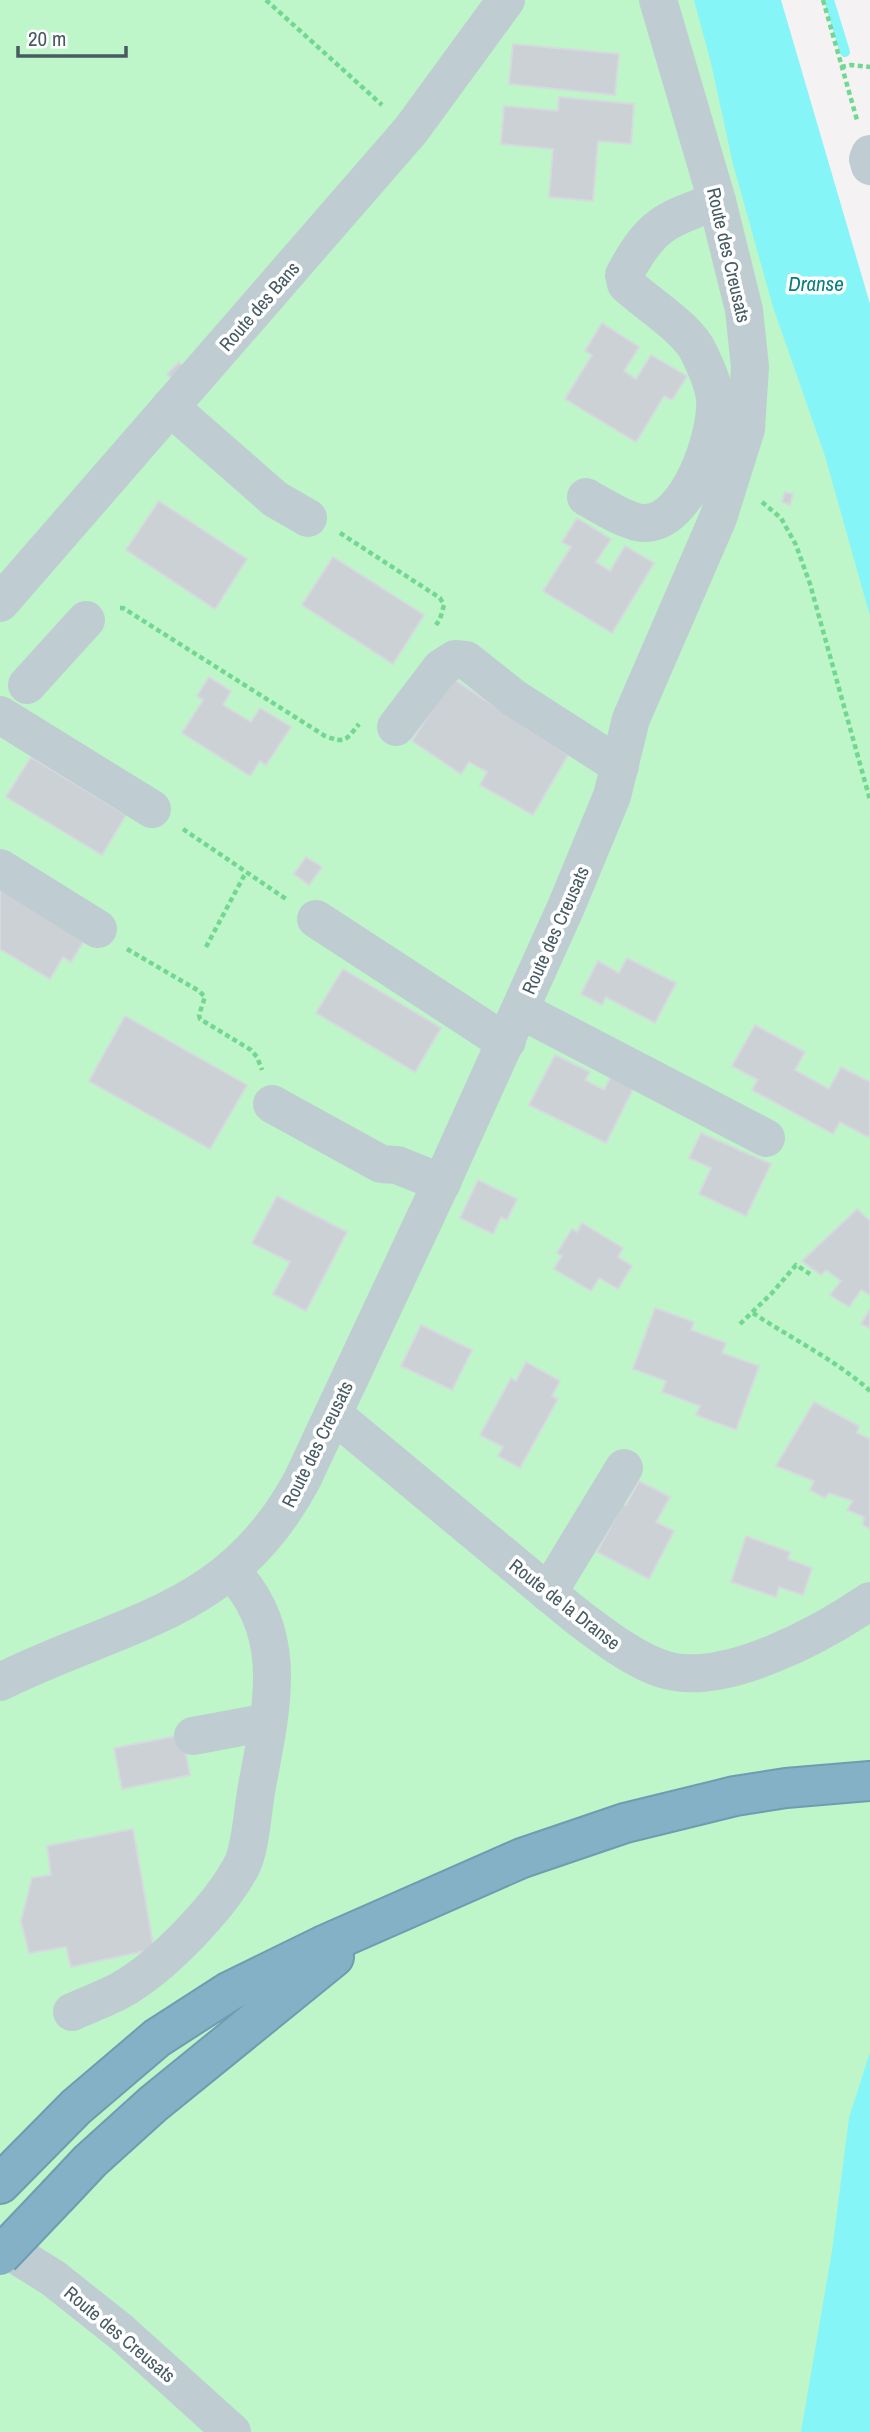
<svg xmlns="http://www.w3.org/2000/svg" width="870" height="2432" font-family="'Archivo Narrow',sans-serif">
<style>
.green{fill:#bef5c9}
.water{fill:#86f5f7}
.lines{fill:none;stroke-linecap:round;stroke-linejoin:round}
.stream{stroke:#86f5f7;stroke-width:10}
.building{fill:#cbd1d5;stroke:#d6dade;stroke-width:2}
.highway-casing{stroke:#709cb2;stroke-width:42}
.path{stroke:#71d891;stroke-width:4.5;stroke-dasharray:5 3.5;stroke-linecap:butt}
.minor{stroke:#bfcdd3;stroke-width:38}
.highway{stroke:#85b1c6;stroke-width:38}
.highway-bridge-casing{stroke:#709cb2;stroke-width:42;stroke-linecap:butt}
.highway-bridge{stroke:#85b1c6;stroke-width:38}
.labels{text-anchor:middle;stroke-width:7;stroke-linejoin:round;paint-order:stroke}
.street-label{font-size:19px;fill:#475b63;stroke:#fff}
.water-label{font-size:21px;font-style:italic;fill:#067f81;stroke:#fff}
</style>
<rect width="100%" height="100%" fill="#f5f2f3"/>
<path class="green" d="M 0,0 L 739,0 L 870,453 L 870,2267 L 830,2432 L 0,2432 Z"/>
<g class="water">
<path d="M 694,0 L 781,0 L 870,304 L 870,616 L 825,456 L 773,307 L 733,164 L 711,63 Z"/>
<path d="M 870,2052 L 870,2432 L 801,2432 L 832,2251 L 849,2118 Z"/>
</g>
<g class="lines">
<path class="stream" d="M 829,0 L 845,52"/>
</g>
<g class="building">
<path d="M 513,44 L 619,54 L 615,95 L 509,84 Z"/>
<path d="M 559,97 L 634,104 L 631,144 L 598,141 L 593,201 L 549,197 L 553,149 L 501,144 L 504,106 L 558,111 Z"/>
<path d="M 602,323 L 639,347 L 624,371 L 636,379 L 651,355 L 687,376 L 672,400 L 664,396 L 636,442 L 565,399 L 592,355 L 585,351 Z"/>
<path d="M 179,362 L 189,371 L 177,384 L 167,374 Z"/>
<path d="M 785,492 L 793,494 L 790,505 L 782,502 Z"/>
<path d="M 159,501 L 247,559 L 215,609 L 126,550 Z"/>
<path d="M 577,518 L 611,539 L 596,562 L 610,571 L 625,546 L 654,563 L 612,633 L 543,591 L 571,547 L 562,542 Z"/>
<path d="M 333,557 L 424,615 L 393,664 L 302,605 Z"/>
<path d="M 209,677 L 231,691 L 223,705 L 251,722 L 260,708 L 291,727 L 266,765 L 260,761 L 250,776 L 182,733 L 203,700 L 197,696 Z"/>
<path d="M 452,678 L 568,755 L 533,815 L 480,785 L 487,772 L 469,762 L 461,774 L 412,741 Z"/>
<path d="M 31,757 L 126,815 L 102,855 L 6,797 Z"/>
<path d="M 306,857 L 322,867 L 309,885 L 294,874 Z"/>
<path d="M 0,883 L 87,936 L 71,962 L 63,957 L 50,979 L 0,949 Z"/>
<path d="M 627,958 L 676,983 L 655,1023 L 606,997 L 602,1005 L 581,994 L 598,961 L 619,973 Z"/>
<path d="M 343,969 L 441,1028 L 415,1072 L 316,1013 Z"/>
<path d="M 125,1016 L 247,1085 L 210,1149 L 89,1081 Z"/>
<path d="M 755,1025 L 805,1052 L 795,1070 L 829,1089 L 841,1067 L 870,1082 L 870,1133 L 868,1137 L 840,1122 L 833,1134 L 752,1090 L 758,1080 L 732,1066 Z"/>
<path d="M 555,1055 L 590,1072 L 585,1080 L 604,1090 L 612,1074 L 635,1085 L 606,1143 L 529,1105 Z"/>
<path d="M 701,1133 L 771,1164 L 746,1216 L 699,1194 L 711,1168 L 689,1158 Z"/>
<path d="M 478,1180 L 517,1199 L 507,1220 L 501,1217 L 493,1234 L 460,1218 Z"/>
<path d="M 277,1196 L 347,1232 L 306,1311 L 273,1294 L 290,1262 L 252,1243 Z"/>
<path d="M 857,1209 L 870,1221 L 870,1295 L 861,1290 L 849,1307 L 830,1295 L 841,1281 L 826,1270 L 821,1275 L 802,1261 Z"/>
<path d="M 582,1223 L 623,1248 L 618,1257 L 632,1266 L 618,1289 L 599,1278 L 591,1291 L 554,1269 L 562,1256 L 557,1253 L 572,1229 L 577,1232 Z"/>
<path d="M 655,1308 L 694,1322 L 691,1330 L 726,1343 L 722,1353 L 759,1366 L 736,1430 L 696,1415 L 700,1406 L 662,1392 L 666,1381 L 633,1369 Z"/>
<path d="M 870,1309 L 870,1328 L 861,1324 Z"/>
<path d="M 421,1325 L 472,1350 L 452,1390 L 401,1366 Z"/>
<path d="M 526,1362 L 560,1381 L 552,1396 L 558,1399 L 520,1468 L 498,1456 L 503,1447 L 480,1435 L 511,1378 L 516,1381 Z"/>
<path d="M 814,1402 L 859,1426 L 857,1433 L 870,1439 L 870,1529 L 863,1525 L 864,1517 L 847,1510 L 853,1501 L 829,1493 L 825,1498 L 810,1490 L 814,1481 L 776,1466 Z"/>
<path d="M 639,1481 L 670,1497 L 656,1522 L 674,1531 L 649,1579 L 597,1552 L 623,1504 L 626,1505 Z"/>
<path d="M 746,1536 L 790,1552 L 788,1559 L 812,1568 L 803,1595 L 779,1587 L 776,1597 L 731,1582 Z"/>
<path d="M 182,1735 L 190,1775 L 122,1789 L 114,1748 Z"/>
<path d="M 133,1829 L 154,1949 L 71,1967 L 66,1947 L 29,1953 L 21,1921 L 32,1878 L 51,1875 L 47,1846 Z"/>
</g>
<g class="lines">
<g class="highway-casing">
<g id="highway">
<path d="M 0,2184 L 76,2107 L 157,2038 L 230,1991 L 322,1946 L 522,1858 L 625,1823 L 735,1796 L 786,1788 L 870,1781"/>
<path d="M 59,2194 L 90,2161 L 153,2104 L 334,1957"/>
</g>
</g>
<g class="path">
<path d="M 266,0 L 382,105"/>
<path d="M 823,0 L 857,120"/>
<path d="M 841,67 L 851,65 L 870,67"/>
<path d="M 762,502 L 781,518 L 796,545 L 810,584 L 870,800"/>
<path d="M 340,533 L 440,598 L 444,605 L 440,619 L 436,625"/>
<path d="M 120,608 L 123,608 L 325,736 C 346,744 346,740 359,724"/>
<path d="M 183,829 L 286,899"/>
<path d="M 206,947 L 246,872"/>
<path d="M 127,949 L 199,991 L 205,997 L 199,1015 L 200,1019 L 251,1050 L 257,1057 L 262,1070"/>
<path d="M 753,1313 C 792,1339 836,1360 870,1391"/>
<path d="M 740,1324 L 772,1293 L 796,1265 L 810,1274"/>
</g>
<g class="minor">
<path d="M 870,154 L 868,159 L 870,166"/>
<path d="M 170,407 L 275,499 L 308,518"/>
<path d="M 586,497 C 600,505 629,523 644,523 C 688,524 718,434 715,398 C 713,383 706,367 699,353 C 689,329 646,303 626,284 L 624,275 C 652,223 664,221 717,201"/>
<path d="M 0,603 L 411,130 L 506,0"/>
<path d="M 27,685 L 86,620"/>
<path d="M 0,715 L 152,809"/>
<path d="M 396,727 L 441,668 L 455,659 L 466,660 L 514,698 L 620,766"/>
<path d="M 0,868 L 98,929"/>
<path d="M 316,919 L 491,1033 L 507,1041"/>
<path d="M 520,1010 L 766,1138"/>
<path d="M 272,1104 L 381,1164 L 397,1165 L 442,1183"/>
<path d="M 333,1414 L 574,1614 C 599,1633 636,1662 666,1670 C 725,1687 822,1634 870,1601"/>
<path d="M 548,1593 L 624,1468"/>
<path d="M 0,1682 C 125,1620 231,1615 303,1478 L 446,1173 L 566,907 L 612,796 L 631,719 L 718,518 L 746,429 L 750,367 L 744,310 L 717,201 L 658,0"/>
<path d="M 193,1736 L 268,1722"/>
<path d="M 72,2012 C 88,2005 106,1998 121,1990 C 162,1967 221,1906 242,1865 C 250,1850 253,1810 256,1792 C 270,1713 293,1635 231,1571"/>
<path d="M 0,2245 L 53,2278 L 121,2332 L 232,2432"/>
</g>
<use href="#highway" class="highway"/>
<g class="highway-bridge-casing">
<path id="highway-bridge" d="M 0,2256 L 59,2194"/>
</g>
<use href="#highway-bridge" class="highway-bridge"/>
</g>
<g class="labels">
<g class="street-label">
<text transform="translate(729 255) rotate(77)" y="7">Route des Creusats</text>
<text transform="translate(259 306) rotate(-49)" y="7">Route des Bans</text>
<text transform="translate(555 930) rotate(-66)" y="7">Route des Creusats</text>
<text transform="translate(317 1444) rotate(-64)" y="7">Route des Creusats</text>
<text transform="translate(565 1604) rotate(38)" y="7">Route de la Dranse</text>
<text transform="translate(120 2334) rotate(40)" y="7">Route des Creusats</text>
</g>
<g class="water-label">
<text x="816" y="291">Dranse</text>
</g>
</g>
<path d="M18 46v10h108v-10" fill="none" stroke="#475b63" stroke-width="3.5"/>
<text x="28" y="46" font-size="21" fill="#475b63" stroke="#ffffff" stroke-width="5" paint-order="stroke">20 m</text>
</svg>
